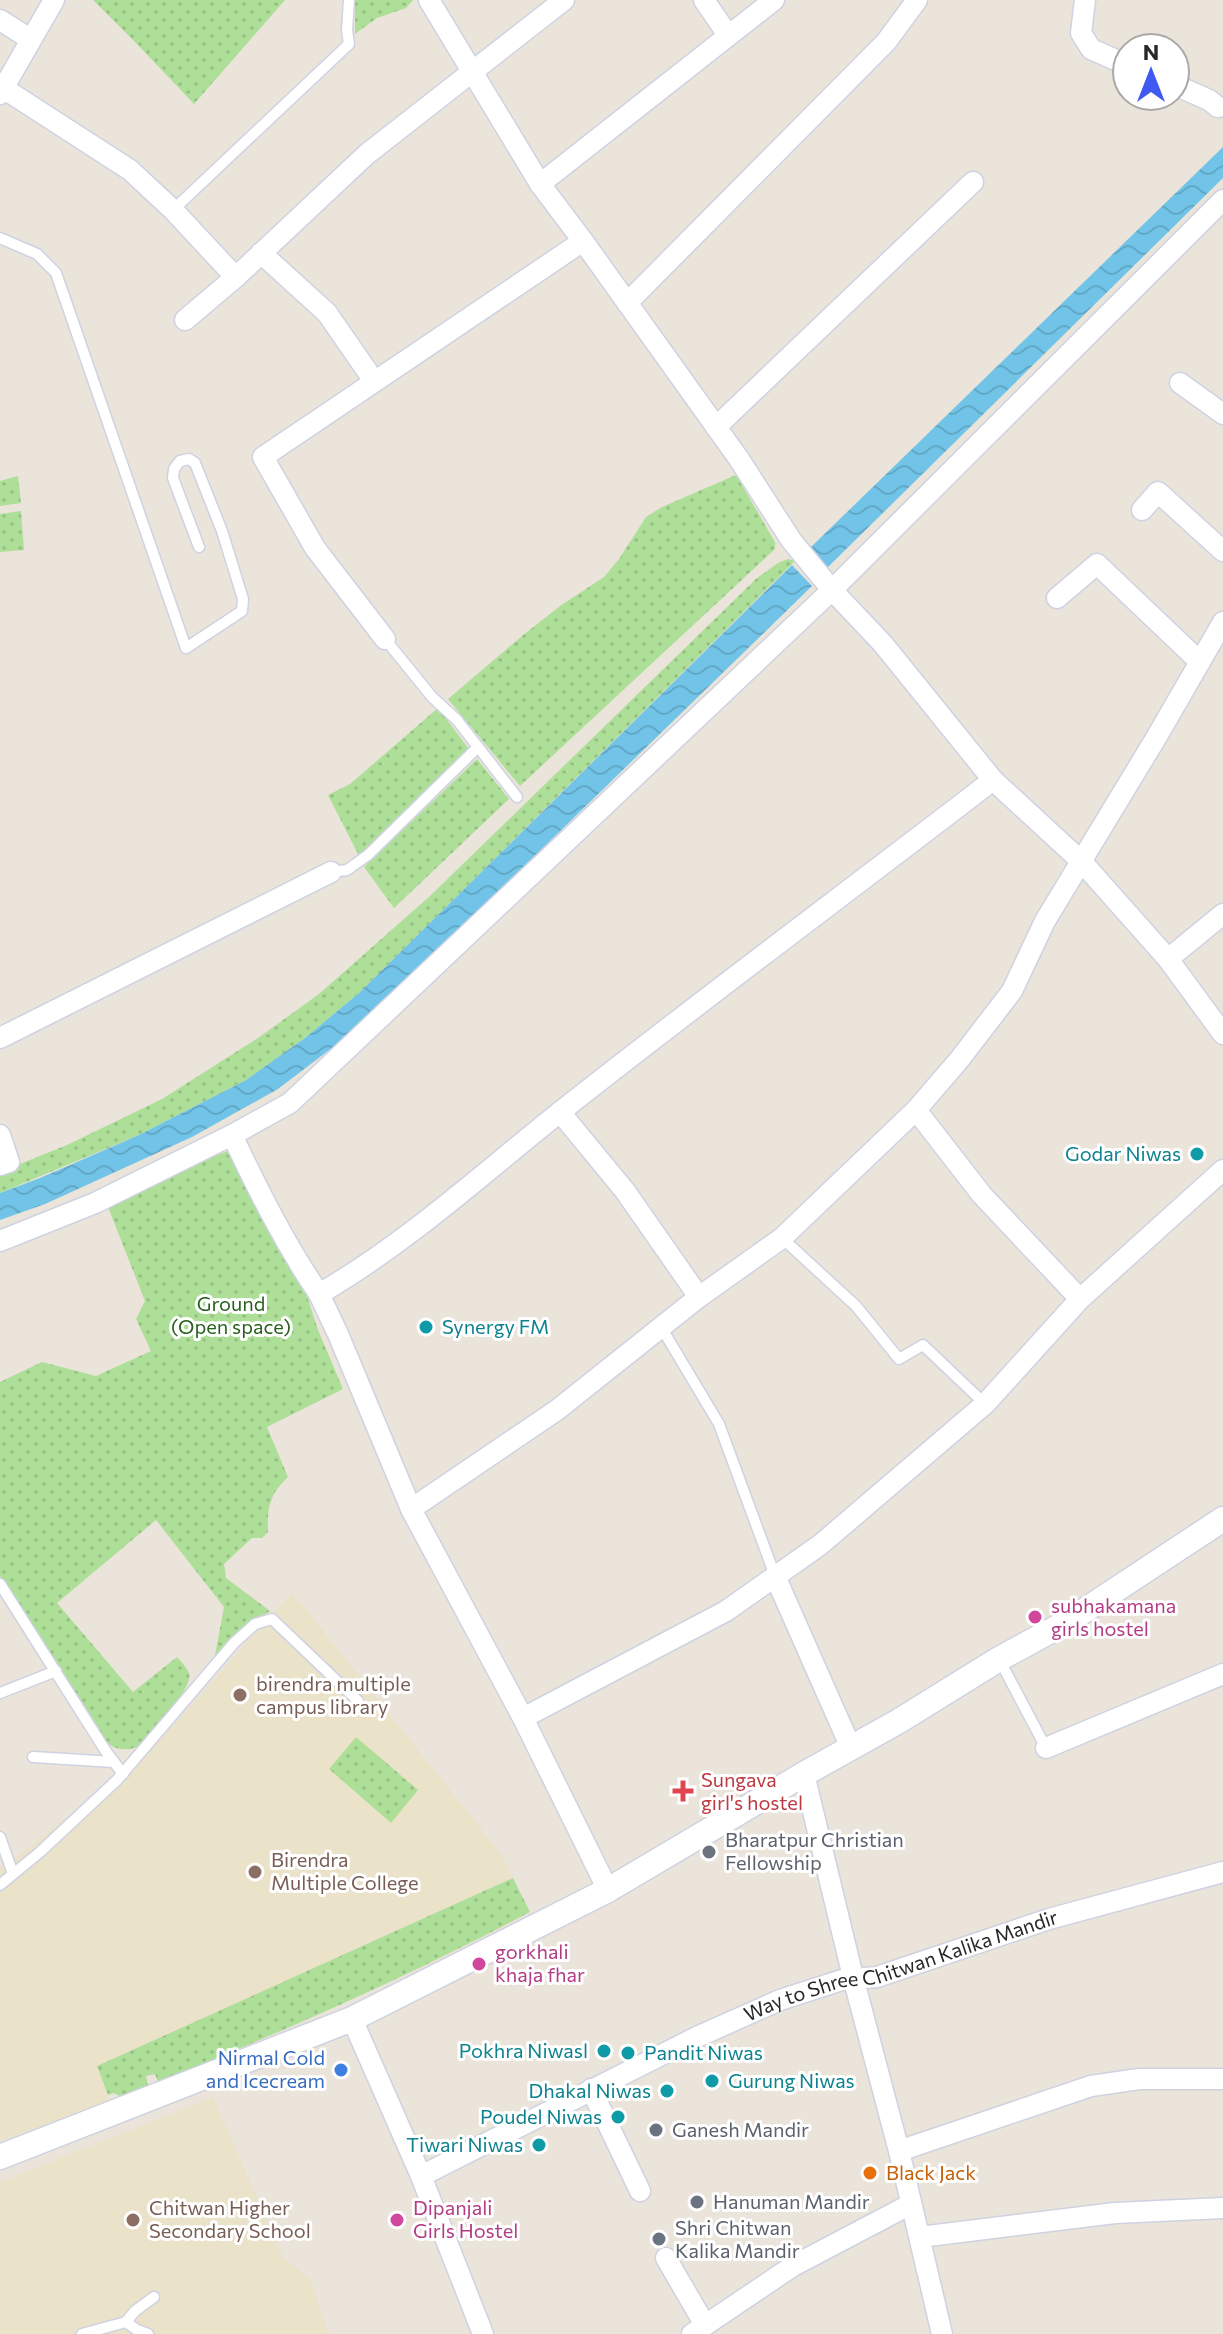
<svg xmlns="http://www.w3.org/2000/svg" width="1223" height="2334" font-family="Commissioner,sans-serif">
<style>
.education{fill:#ebe2ca}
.grass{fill:url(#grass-dots)}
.water{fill:url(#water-waves)}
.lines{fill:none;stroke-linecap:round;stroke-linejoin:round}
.service-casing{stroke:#cfd2e1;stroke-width:13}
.minor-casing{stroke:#cfd2e1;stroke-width:23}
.tertiary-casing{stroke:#cfd2e1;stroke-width:27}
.service{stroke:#fff;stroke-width:10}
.minor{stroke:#fff;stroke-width:20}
.tertiary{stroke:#fff;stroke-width:24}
.culture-dot{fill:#0f9aa8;stroke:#fff;stroke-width:3}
.hotel-dot{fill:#d1479c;stroke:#fff;stroke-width:3}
.education-dot{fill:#8d6e63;stroke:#fff;stroke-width:3}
.health-dot{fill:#e0444e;stroke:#fff;stroke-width:3}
.worship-dot{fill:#6b7280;stroke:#fff;stroke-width:3}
.shop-dot{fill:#3f7fe0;stroke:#fff;stroke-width:3}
.food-dot{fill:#e8710a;stroke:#fff;stroke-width:3}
.labels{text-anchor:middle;stroke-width:6;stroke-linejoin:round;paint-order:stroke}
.culture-label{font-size:20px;fill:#0d838f;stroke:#fff;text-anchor:end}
.park-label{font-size:20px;fill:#28611c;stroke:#fff}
.hotel-label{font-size:20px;fill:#b23c85;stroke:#fff;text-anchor:start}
.education-label{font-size:20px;fill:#785e54;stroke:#fff;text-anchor:start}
.health-label{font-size:20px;fill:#be3a42;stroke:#fff;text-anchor:start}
.worship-label{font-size:20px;fill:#5b616d;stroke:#fff;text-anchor:start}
.street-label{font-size:20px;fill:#282828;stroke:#fff}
.shop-label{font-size:20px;fill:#366cbe;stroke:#fff;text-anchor:end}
.food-label{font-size:20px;fill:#c56008;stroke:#fff;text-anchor:start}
</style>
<defs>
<pattern id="grass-dots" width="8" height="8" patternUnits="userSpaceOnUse" patternTransform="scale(2)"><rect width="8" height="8" fill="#aedf98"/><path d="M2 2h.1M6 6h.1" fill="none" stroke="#96bf83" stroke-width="1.8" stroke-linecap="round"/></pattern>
<pattern id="water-waves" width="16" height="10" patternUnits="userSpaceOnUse" patternTransform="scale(2)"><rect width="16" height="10" fill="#71c4e8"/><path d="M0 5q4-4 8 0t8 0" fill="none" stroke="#62a8c7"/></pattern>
</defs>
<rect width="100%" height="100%" fill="#eae4da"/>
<g class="education">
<path d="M 292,1592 L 502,1855 L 513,1878 L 97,2066 L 110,2102 L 0,2141 L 0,1866 L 17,1857 L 157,1744 Z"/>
<path d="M 213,2097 L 283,2257 L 311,2280 L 329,2334 L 0,2334 L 0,2182 Z"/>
</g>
<g class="grass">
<path d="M 93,0 L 285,0 L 194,104 L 135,42 Z"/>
<path d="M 355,0 L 413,0 L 406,8 L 377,18 L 355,34 Z"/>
<path d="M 736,475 L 775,542 L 775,549 L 520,786 L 448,699 L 522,636 L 560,606 L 604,577 L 619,559 L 646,517 L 662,507 Z"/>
<path d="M 18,476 L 21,503 L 0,506 L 0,481 Z"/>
<path d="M 21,511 L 24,550 L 0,552 L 0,514 Z"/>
<path d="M 788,559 L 795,561 L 359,993 L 305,1038 L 246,1080 L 139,1135 L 0,1193 L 0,1172 L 67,1145 L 162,1099 L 258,1038 L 319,994 L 430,896 L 757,578 L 778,563 Z"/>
<path d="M 438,708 L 469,749 L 359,856 L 328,795 L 350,784 Z"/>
<path d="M 477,759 L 509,799 L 394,908 L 364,867 Z"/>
<path d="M 228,1151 L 264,1222 L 306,1293 L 318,1330 L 343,1389 L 267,1427 L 288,1477 C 270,1494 267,1507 268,1532 L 262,1538 L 252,1538 L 224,1564 L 226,1578 L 270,1611 L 253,1622 L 214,1661 L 224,1607 L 156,1520 L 57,1603 L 133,1692 L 177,1657 C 181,1661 187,1668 189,1673 C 194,1690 148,1734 137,1747 C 122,1752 112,1749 101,1737 L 0,1576 L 0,1382 L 42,1362 L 96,1376 L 151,1351 L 136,1319 L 145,1301 L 108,1207 L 204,1160 Z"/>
<path d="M 356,1737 L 418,1790 L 391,1823 L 329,1769 Z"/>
<path d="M 513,1878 L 530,1912 C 409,1976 285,2031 158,2082 L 155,2074 L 146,2076 L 148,2086 L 121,2097 L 114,2093 L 108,2095 L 97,2066 Z"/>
</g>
<g class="water">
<path d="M 1223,147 L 1223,178 L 827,568 L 811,547 Z"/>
<path d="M 792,565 L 812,586 L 410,977 L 337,1044 L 278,1089 L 192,1137 L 45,1204 L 0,1220 L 0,1193 L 40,1178 L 139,1135 L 246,1080 L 305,1038 L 359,993 Z"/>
</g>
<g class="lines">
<g class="service-casing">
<g id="service">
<path d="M 173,210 L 349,44 L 347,30 L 349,0"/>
<path d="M 0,238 L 37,254 L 56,273 L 186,648 L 242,611 L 243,599 L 222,531 L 195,463 L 189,459 L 180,461 L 174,469 L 173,478 L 199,547"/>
<path d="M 385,639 L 432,697 L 457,720 L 517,797"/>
<path d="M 331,872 L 347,870 L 368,855 L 478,747"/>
<path d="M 782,1238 L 856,1306 L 899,1359 L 923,1345 L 985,1404"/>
<path d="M 661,1327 L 719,1424 L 775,1576"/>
<path d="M 0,1584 L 105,1750 L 123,1774"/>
<path d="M 999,1659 L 1046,1748"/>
<path d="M 0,1693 L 56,1671"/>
<path d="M 33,1757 L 114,1762"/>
<path d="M 0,1837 L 13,1874"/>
<path d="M 0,1885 L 40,1852 L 117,1780 L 234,1643 L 255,1624 L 272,1619 L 358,1701"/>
<path d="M 126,2322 L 137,2330 L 148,2334"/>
<path d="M 82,2334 L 126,2322 L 135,2311 L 154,2297"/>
</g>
</g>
<g class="minor-casing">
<g id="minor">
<path d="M 429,0 L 540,184 L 583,241 L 739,459 L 791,540 L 832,590 L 883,644 L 993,780 L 1082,862 L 1168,959 L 1223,1034"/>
<path d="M 704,0 L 728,35"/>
<path d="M 1085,0 L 1081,33 L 1091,49 L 1127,65"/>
<path d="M 0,20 L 30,39"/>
<path d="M 1175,85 L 1209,100 L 1218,107"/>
<path d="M 3,88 L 130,170 L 173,210 L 228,269 L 237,276 L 367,154 L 564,0"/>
<path d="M 0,94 L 54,0"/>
<path d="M 540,184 L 774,0"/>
<path d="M 261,253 L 327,313 L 374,381"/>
<path d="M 627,303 L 886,42 L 917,0"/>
<path d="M 185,320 L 237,276"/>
<path d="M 1180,383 L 1223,414"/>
<path d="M 716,427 L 973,182"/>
<path d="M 1142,510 L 1158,492 L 1223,551"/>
<path d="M 1057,598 L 1097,564 L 1200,662"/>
<path d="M 385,639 L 315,548 L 263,457 L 583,241"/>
<path d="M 1168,959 L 1223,914"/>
<path d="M 0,1038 L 331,872"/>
<path d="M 916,1110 L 982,1195 L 1080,1299"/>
<path d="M 560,1112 L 625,1191 L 699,1297"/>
<path d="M 0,1135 L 9,1162 L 0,1165"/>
<path d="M 232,1135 C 258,1190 285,1244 319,1294"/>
<path d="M 0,1241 L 95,1203 L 232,1135 L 290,1103 L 832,590 L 1223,200"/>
<path d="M 411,1509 L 557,1410 L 699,1297 L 782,1238 L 916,1110 L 959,1060 L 1012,991 L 1045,921 L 1156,738 L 1223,622"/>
<path d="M 775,1576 L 851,1748"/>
<path d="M 523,1718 L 726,1611 L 820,1545 L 985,1404 L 1080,1299 L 1223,1170"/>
<path d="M 1046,1748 L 1223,1674"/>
<path d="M 804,1774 L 853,1977 L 899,2151 L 942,2334"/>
<path d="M 608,1890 L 523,1718 L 411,1509 L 338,1334 L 319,1294 C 407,1243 481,1175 560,1112 C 703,999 849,891 993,780"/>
<path d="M 352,2019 L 421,2176 L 483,2334"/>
<path d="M 591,2089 L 640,2191"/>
<path d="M 899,2151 L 1091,2086 L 1139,2079 L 1223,2079"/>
<path id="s1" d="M 421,2176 L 697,2037 L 780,2000 L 842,1980 L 877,1977 L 1049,1919 L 1223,1872"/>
<path d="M 920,2237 L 1115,2213 L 1223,2208"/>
<path d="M 666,2258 L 705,2325"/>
<path d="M 692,2334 L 793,2266 L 911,2204"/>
</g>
</g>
<g class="tertiary-casing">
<path id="tertiary" d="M 0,2157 L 352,2019 L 608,1890 L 804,1774 L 899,1721 L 999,1659 L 1067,1622 L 1223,1519"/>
</g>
<use href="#service" class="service"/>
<use href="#minor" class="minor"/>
<use href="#tertiary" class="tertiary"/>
</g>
<g class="culture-dot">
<circle cx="1197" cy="1154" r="8"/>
<circle cx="426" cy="1327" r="8"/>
<circle cx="604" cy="2051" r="8"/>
<circle cx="628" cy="2053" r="8"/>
<circle cx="712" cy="2081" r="8"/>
<circle cx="667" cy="2091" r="8"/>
<circle cx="618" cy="2117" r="8"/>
<circle cx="539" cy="2145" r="8"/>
</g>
<g class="hotel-dot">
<circle cx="1035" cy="1617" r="8"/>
<circle cx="479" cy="1964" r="8"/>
<circle cx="397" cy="2220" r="8"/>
</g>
<g class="education-dot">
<circle cx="240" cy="1695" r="8"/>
<circle cx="255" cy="1872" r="8"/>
<circle cx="133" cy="2220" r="8"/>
</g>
<path class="health-dot" d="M679 1779h8v8h8v8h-8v8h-8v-8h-8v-8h8z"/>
<g class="worship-dot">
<circle cx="709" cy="1852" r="8"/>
<circle cx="656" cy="2130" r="8"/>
<circle cx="697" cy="2202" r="8"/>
<circle cx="659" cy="2239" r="8"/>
</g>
<circle class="shop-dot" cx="341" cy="2070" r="8"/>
<circle class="food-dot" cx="870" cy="2173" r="8"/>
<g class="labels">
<g class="culture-label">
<text x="1181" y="1161">Godar Niwas</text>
<text x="442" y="1334" text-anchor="start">Synergy FM</text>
<text x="588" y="2058">Pokhra Niwasl</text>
<text x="644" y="2060" text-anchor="start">Pandit Niwas</text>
<text x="728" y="2088" text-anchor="start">Gurung Niwas</text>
<text x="651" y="2098">Dhakal Niwas</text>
<text x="602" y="2124">Poudel Niwas</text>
<text x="523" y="2152">Tiwari Niwas</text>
</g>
<g class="park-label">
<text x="231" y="1311">Ground<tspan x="231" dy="23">(Open space)</tspan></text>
</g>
<g class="hotel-label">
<text x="1051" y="1613">subhakamana<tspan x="1051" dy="23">girls hostel</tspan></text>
<text x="495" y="1959">gorkhali<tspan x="495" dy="23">khaja fhar</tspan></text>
<text x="413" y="2215">Dipanjali<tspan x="413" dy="23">Girls Hostel</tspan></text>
</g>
<g class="education-label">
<text x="256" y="1691">birendra multiple<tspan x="256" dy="23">campus library</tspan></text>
<text x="271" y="1867">Birendra<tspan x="271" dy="23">Multiple College</tspan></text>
<text x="149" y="2215">Chitwan Higher<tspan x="149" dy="23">Secondary School</tspan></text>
</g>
<g class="health-label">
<text x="701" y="1787">Sungava<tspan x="701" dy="23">girl's hostel</tspan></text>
</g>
<g class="worship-label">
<text x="725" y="1847">Bharatpur Christian<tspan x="725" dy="23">Fellowship</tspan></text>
<text x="672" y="2137">Ganesh Mandir</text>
<text x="713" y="2209">Hanuman Mandir</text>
<text x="675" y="2235">Shri Chitwan<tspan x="675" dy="23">Kalika Mandir</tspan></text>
</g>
<g class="street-label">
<text dy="7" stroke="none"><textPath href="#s1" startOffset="526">Way to Shree Chitwan Kalika Mandir</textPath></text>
</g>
<g class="shop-label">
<text x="325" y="2065">Nirmal Cold<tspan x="325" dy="23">and Icecream</tspan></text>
</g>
<g class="food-label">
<text x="886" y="2180">Black Jack</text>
</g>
</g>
<g transform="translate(1151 72)"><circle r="38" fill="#ffffff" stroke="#a9a9a9" stroke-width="2"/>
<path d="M0-6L14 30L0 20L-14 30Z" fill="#405af1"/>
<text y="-12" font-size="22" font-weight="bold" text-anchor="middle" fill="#282828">N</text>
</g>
</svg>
